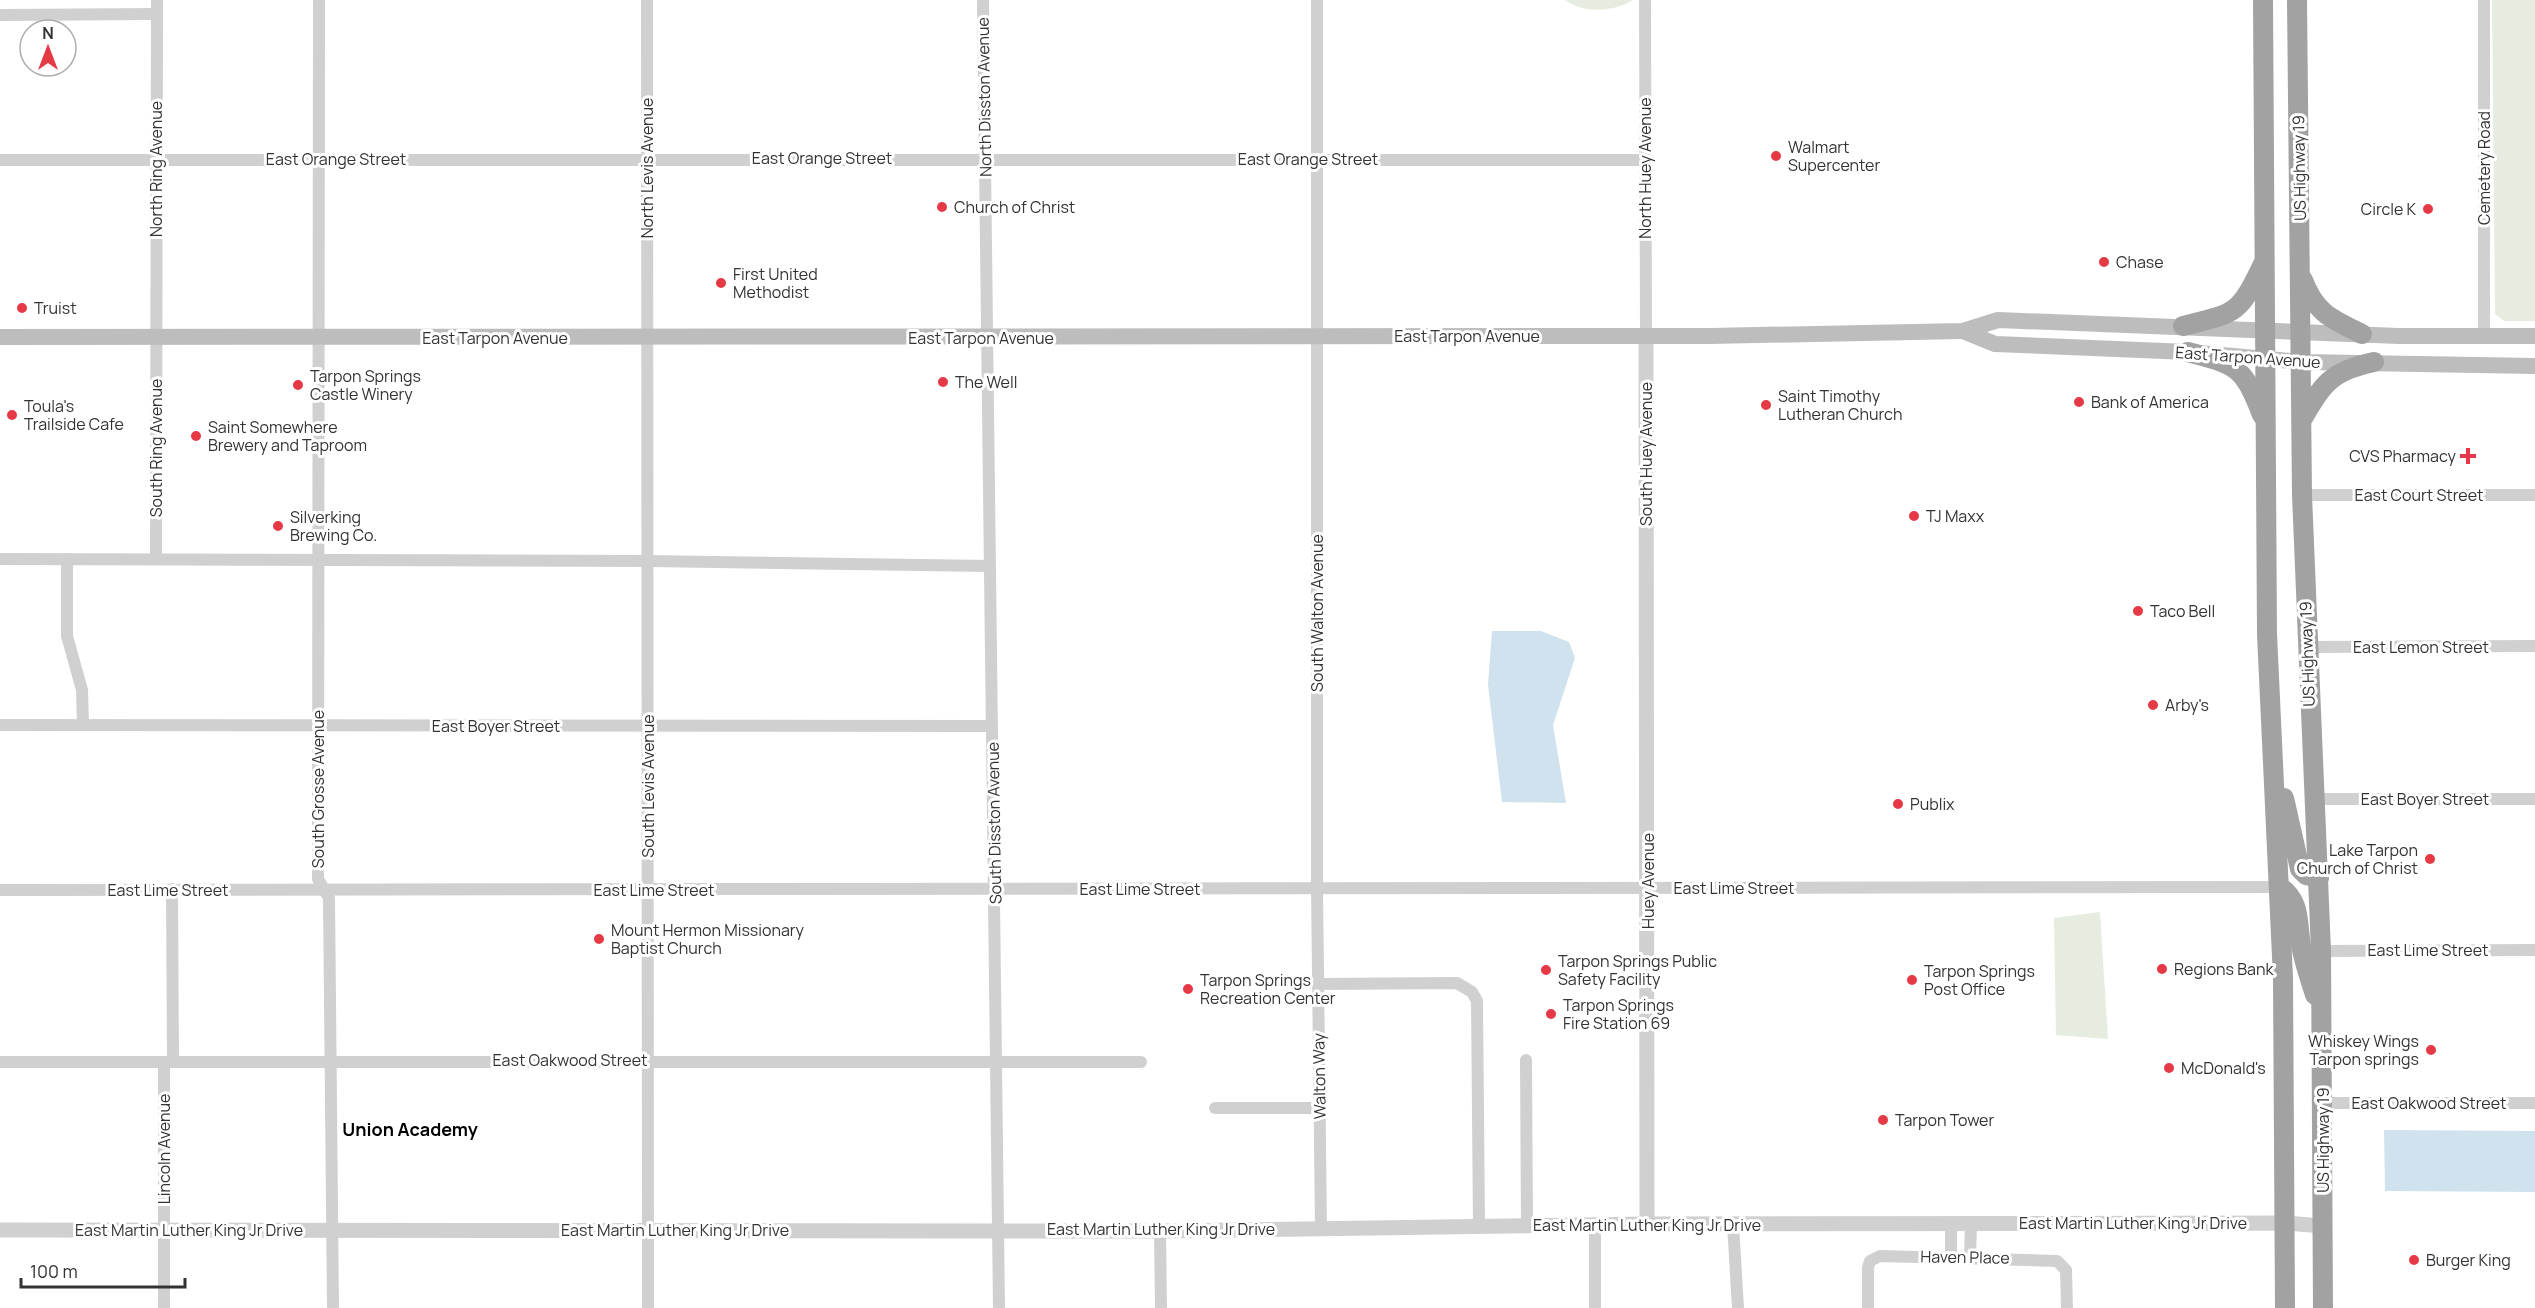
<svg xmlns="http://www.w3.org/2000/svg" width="2535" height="1308" font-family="Manrope,sans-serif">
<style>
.green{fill:#e6ecdf}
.water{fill:#cfe2ee}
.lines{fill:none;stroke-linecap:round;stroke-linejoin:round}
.minor{stroke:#d0d0d0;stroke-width:12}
.tertiary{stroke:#d0d0d0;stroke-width:15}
.secondary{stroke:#bdbdbd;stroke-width:16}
.trunk{stroke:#a2a2a2;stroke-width:20}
.poi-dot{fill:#e63946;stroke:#fff;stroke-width:2}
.labels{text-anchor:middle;stroke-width:6;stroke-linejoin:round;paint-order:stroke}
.street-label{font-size:16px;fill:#333;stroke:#fff}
.poi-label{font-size:16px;fill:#333;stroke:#fff;text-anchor:start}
.neighbourhood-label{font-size:18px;font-weight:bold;fill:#000;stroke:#fff}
</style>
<rect width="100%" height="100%" fill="#fff"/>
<g class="green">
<path d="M 1565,0 L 1633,0 C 1614,12 1584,14 1565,0 Z"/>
<path d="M 2492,0 L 2535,0 L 2535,321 L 2504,321 L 2495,314 Z"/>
<path d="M 2100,912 L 2108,1039 L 2056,1035 L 2054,918 Z"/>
</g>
<g class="water">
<path d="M 1492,631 L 1541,631 L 1569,642 L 1575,658 L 1553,725 L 1566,803 L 1502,802 L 1488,685 Z"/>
<path d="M 2384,1130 L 2535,1131 L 2535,1192 L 2385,1191 Z"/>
</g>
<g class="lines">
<g class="minor">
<path d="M 319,0 L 318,879 L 329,898 L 333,1308"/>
<path d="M 647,0 L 648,1308"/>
<path d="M 983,0 L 999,1308"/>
<path d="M 1317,0 L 1317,889 L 1321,1228"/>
<path d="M 1645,0 L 1646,335"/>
<path d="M 2484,0 L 2484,336"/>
<path d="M 0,15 L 156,14"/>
<path d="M 0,160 L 1645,160"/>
<path d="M 2302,495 L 2535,495"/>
<path d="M 0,559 L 648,561 L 990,566"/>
<path d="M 67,559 L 67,636 L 82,690 L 83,725"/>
<path d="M 156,559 L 157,0"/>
<path d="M 2306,647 L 2535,646"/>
<path d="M 0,725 L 992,726"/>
<path d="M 2314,799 L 2535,799"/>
<path d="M 172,889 L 173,1062"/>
<path d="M 0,890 L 2280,887"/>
<path d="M 2321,951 L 2535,950"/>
<path d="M 1318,984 L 1457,983 L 1472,992 L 1477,1001 L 1479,1226"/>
<path d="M 1526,1060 L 1527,1226"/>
<path d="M 0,1062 L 1141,1062"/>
<path d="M 2323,1103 L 2535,1103"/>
<path d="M 1215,1108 L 1320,1108"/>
<path d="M 1733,1224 L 1738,1308"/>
<path d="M 1595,1225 L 1595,1308"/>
<path d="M 1160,1231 L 1161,1308"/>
<path d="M 1951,1257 L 1951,1224"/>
<path d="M 1970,1257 L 1971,1224"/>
<path d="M 164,1308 L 164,1062"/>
<path d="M 1868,1308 L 1868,1268 L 1870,1261 L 1880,1256 L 2057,1261 L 2066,1270 L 2067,1308"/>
</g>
<g class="tertiary">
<path d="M 1646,335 L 1647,1224"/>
<path d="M 0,1230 L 1160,1231 L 1647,1224 L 2285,1223 L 2322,1226"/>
</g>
<g class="secondary">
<path d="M 1963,331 L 1995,344 L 2188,352 L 2302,362 L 2535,366"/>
<path d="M 0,337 L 1710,336 L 1963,331 L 1998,320 L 2399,336 L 2535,336"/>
</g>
<g class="trunk">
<path d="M 2263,0 L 2267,634 L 2283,978 L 2285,1308"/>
<path d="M 2297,0 L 2302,495 L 2321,951 L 2323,1308"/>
<path d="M 2303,280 C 2316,314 2332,319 2362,334"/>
<path d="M 2183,326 C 2237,313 2239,314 2263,264"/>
<path d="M 2188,352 C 2236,365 2243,365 2262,415"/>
<path d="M 2303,418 C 2324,382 2332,371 2374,362"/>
<path d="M 2284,798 L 2300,869 L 2306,875 L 2319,878"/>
<path d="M 2280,887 C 2301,901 2297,923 2301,945 C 2304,962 2310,979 2315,995"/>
</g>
</g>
<g class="poi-dot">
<circle cx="1776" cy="156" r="6"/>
<circle cx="942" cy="207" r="6"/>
<circle cx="2428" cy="209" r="6"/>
<circle cx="2104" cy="262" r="6"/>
<circle cx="721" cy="283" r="6"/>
<circle cx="22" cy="308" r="6"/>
<circle cx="943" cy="382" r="6"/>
<circle cx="298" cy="385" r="6"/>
<circle cx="2079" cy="402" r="6"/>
<circle cx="1766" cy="405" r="6"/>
<circle cx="12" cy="415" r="6"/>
<circle cx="196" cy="436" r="6"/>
<path d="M2465 447h6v6h6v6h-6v6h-6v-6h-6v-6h6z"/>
<circle cx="1914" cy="516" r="6"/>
<circle cx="278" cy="526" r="6"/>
<circle cx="2138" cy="611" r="6"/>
<circle cx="2153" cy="705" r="6"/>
<circle cx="1898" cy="804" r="6"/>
<circle cx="2430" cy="859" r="6"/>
<circle cx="599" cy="939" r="6"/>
<circle cx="2162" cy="969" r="6"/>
<circle cx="1546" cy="970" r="6"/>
<circle cx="1912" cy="980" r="6"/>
<circle cx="1188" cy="989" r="6"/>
<circle cx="1551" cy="1014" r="6"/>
<circle cx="2431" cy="1050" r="6"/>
<circle cx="2169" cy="1068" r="6"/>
<circle cx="1883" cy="1120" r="6"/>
<circle cx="2414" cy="1260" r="6"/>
</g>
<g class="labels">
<g class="street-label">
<text transform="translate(984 97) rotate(-91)" y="6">North Disston Avenue</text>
<text x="822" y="164">East Orange Street</text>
<text x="336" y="165">East Orange Street</text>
<text x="1308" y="165">East Orange Street</text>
<text transform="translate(647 168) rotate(-90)" y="6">North Levis Avenue</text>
<text transform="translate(1645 168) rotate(-90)" y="6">North Huey Avenue</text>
<text transform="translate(2299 168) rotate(-91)" y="6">US Highway 19</text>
<text transform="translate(2484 168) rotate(-90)" y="6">Cemetery Road</text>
<text transform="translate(156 169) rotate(-90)" y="6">North Ring Avenue</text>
<text x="1467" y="342">East Tarpon Avenue</text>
<text x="495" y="344">East Tarpon Avenue</text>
<text x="981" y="344">East Tarpon Avenue</text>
<text transform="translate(2248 357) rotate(4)" y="6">East Tarpon Avenue</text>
<text transform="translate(156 448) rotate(-90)" y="6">South Ring Avenue</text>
<text transform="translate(1646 454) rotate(-90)" y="6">South Huey Avenue</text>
<text x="2419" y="501">East Court Street</text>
<text transform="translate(1317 613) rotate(-90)" y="6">South Walton Avenue</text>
<text x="2421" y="653">East Lemon Street</text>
<text transform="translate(2307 654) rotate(-92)" y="6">US Highway 19</text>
<text x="496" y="732">East Boyer Street</text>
<text transform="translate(648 786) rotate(-90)" y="6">South Levis Avenue</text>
<text transform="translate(318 789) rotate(-90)" y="6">South Grosse Avenue</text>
<text x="2425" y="805">East Boyer Street</text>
<text transform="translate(994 823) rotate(-91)" y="6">South Disston Avenue</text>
<text transform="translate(1648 881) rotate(-90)" y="6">Huey Avenue</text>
<text x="1734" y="894">East Lime Street</text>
<text x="1140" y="895">East Lime Street</text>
<text x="168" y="896">East Lime Street</text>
<text x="654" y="896">East Lime Street</text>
<text x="2428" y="956">East Lime Street</text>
<text x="570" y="1066">East Oakwood Street</text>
<text transform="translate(1319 1076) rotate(-91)" y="6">Walton Way</text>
<text x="2429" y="1109">East Oakwood Street</text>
<text transform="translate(2323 1140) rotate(-90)" y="6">US Highway 19</text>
<text transform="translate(164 1149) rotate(-90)" y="6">Lincoln Avenue</text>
<text x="2133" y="1229">East Martin Luther King Jr Drive</text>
<text x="1647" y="1231">East Martin Luther King Jr Drive</text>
<text x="1161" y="1235">East Martin Luther King Jr Drive</text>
<text x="189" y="1236">East Martin Luther King Jr Drive</text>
<text x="675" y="1236">East Martin Luther King Jr Drive</text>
<text transform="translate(1965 1257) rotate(1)" y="6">Haven Place</text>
</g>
<g class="poi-label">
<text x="1788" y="153">Walmart<tspan x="1788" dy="18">Supercenter</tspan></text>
<text x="954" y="213">Church of Christ</text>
<text x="2416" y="215" text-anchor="end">Circle K</text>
<text x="2116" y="268">Chase</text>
<text x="733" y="280">First United<tspan x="733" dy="18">Methodist</tspan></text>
<text x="34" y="314">Truist</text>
<text x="310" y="382">Tarpon Springs<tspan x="310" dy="18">Castle Winery</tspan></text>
<text x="955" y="388">The Well</text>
<text x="1778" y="402">Saint Timothy<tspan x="1778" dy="18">Lutheran Church</tspan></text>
<text x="2091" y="408">Bank of America</text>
<text x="24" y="412">Toula's<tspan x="24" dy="18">Trailside Cafe</tspan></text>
<text x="208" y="433">Saint Somewhere<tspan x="208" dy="18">Brewery and Taproom</tspan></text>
<text x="2456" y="462" text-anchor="end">CVS Pharmacy</text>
<text x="1926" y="522">TJ Maxx</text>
<text x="290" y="523">Silverking<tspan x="290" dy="18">Brewing Co.</tspan></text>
<text x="2150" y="617">Taco Bell</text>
<text x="2165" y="711">Arby's</text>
<text x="1910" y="810">Publix</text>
<text x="2418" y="856" text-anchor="end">Lake Tarpon<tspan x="2418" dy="18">Church of Christ</tspan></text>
<text x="611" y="936">Mount Hermon Missionary<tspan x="611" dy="18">Baptist Church</tspan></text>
<text x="1558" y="967">Tarpon Springs Public<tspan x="1558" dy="18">Safety Facility</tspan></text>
<text x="2174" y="975">Regions Bank</text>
<text x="1924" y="977">Tarpon Springs<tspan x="1924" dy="18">Post Office</tspan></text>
<text x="1200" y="986">Tarpon Springs<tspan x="1200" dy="18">Recreation Center</tspan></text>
<text x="1563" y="1011">Tarpon Springs<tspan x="1563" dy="18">Fire Station 69</tspan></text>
<text x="2419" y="1047" text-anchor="end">Whiskey Wings<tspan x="2419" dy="18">Tarpon springs</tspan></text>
<text x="2181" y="1074">McDonald's</text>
<text x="1895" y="1126">Tarpon Tower</text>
<text x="2426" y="1266">Burger King</text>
</g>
<g class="neighbourhood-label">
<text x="410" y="1136">Union Academy</text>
</g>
</g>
<g transform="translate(48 48)"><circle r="28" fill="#ffffff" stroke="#adadad" stroke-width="1.5"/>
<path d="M0-4.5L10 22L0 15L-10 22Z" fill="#e63946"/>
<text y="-9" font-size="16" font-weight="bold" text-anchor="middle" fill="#333333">N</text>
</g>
<path d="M21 1278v9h164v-9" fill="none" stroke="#333333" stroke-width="3"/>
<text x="30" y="1278" font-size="18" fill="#333333" stroke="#ffffff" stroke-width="4.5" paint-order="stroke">100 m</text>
</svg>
